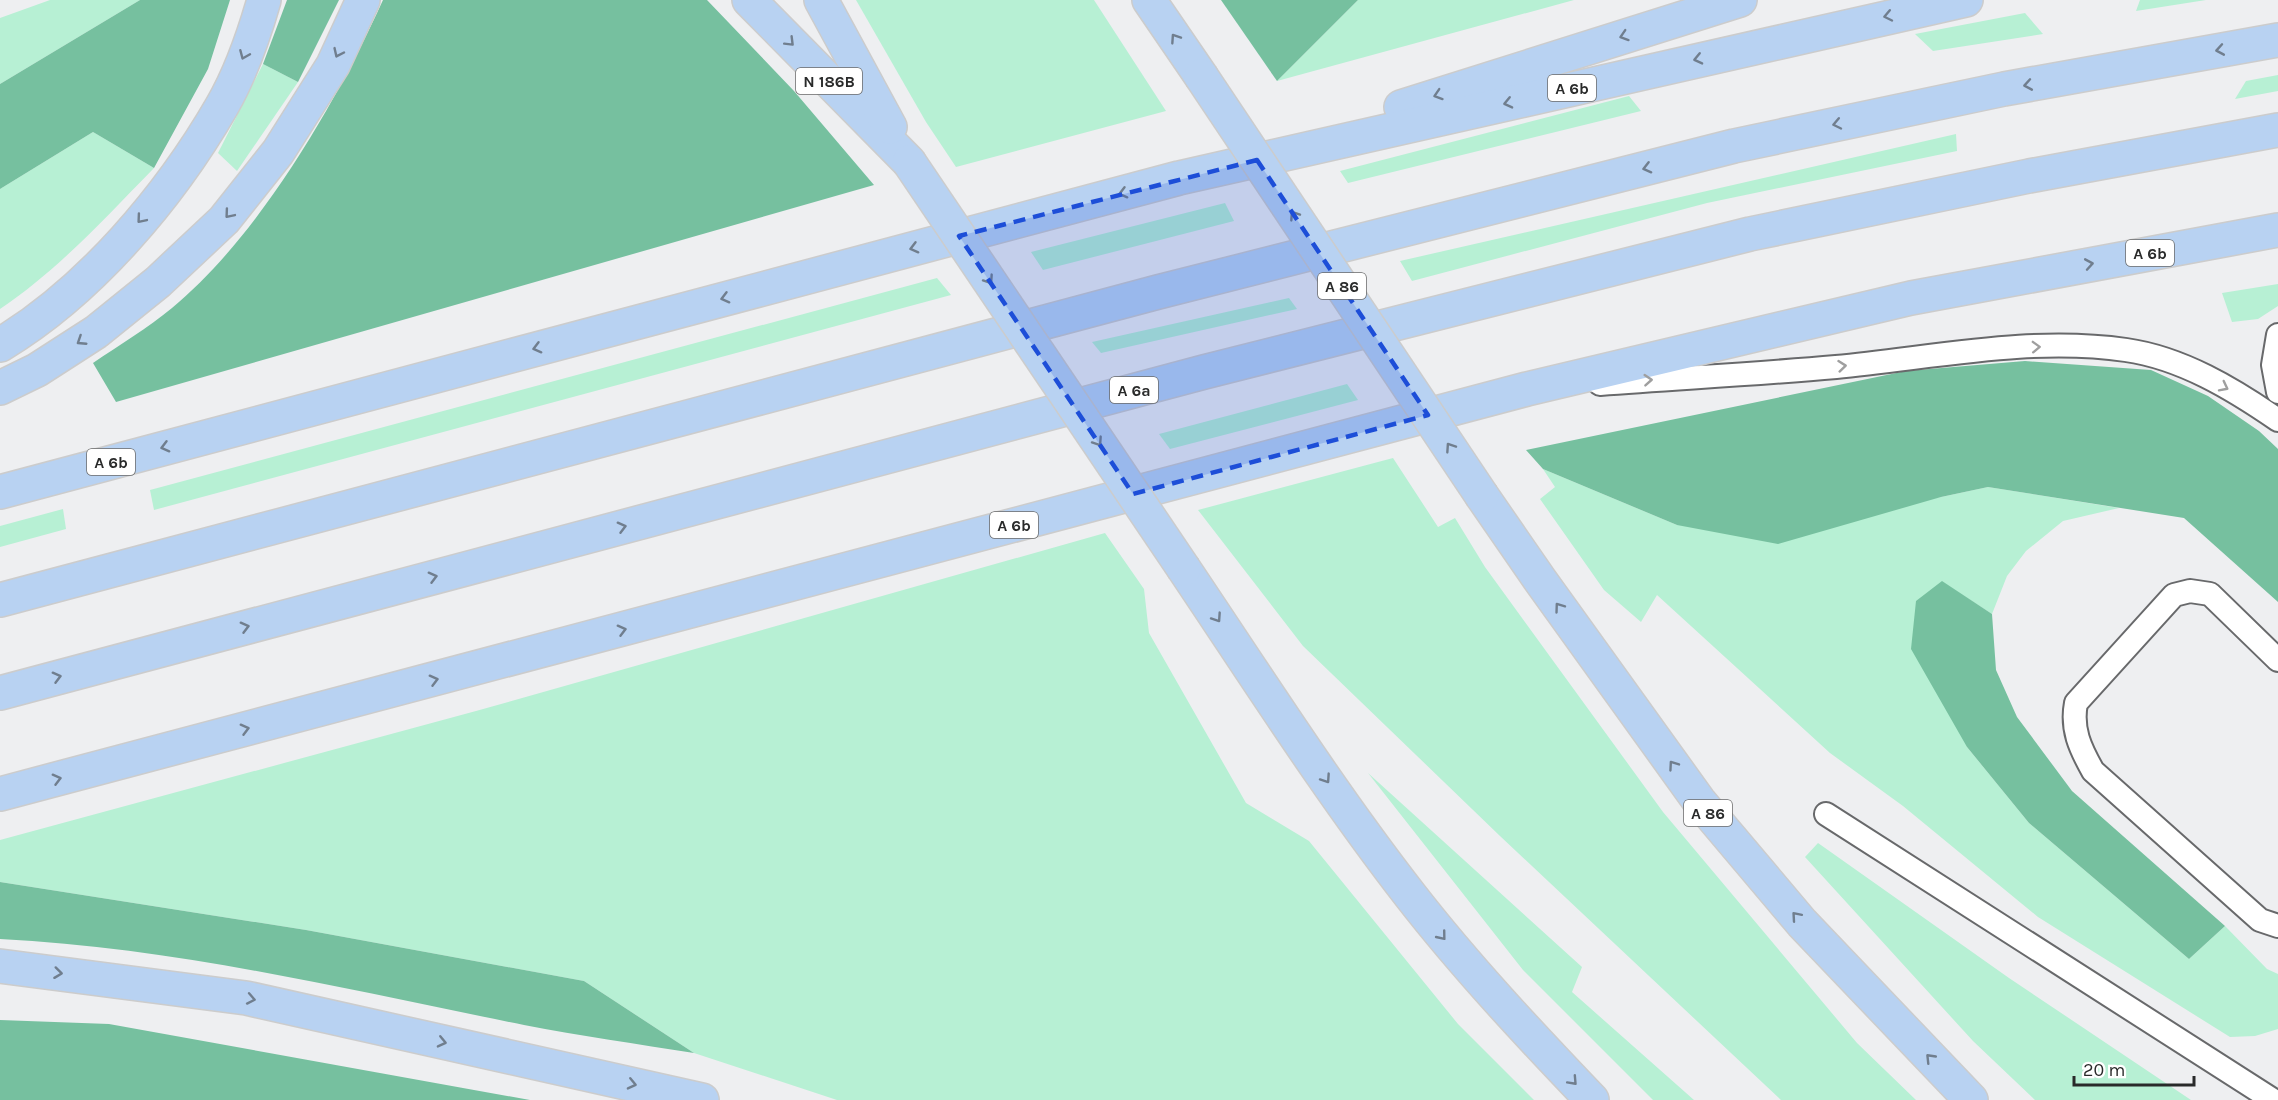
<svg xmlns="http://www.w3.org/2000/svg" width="2278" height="1100" font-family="Karla,sans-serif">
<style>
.green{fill:#b7f0d4}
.forest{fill:#76c09f}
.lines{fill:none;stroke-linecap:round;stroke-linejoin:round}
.lane-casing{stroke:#68696b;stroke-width:26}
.highway-casing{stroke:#ccc;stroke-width:36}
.lane{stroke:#fff;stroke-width:22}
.highway{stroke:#b8d2f2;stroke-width:33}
.highway-bridge-casing{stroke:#ccc;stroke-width:36;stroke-linecap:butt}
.highway-bridge{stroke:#b8d2f2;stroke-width:33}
.oneway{stroke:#707e8e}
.oneway2{stroke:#9f9f9f}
.marked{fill:#1d4ed8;fill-opacity:0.2;stroke:#1d4ed8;stroke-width:4.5;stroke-dasharray:12 8;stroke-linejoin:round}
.labels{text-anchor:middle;stroke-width:5;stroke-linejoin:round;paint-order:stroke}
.shield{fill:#fff;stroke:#696a6a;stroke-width:1.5}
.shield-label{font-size:16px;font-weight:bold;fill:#292a2a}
</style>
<rect width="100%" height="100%" fill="#eeeff1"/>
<g class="green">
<path d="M 50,0 L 140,0 L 0,84 L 0,18 Z"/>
<path d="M 856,0 L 1094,0 L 1166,111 L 956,167 L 926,122 Z"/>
<path d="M 1358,0 L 1574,0 L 1277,81 Z"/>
<path d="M 2140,0 L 2206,0 L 2136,11 Z"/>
<path d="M 2025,13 L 2043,34 L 1933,51 L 1915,34 Z"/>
<path d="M 263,64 L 298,82 L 237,171 L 218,153 Z"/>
<path d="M 2278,75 L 2278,91 L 2235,99 L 2246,81 Z"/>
<path d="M 1629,96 L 1641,111 L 1348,183 L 1340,171 Z"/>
<path d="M 93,132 L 154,168 C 105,218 58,270 0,309 L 0,189 Z"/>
<path d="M 1956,134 L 1957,151 L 1707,203 L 1412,281 L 1400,261 Z"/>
<path d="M 1225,203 L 1234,221 L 1043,270 L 1031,252 Z"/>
<path d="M 937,278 L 951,295 L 154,510 L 150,490 Z"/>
<path d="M 2278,284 L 2278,306 L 2258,319 L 2232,322 L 2222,293 Z"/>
<path d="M 1289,298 L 1297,309 L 1101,353 L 1092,342 Z"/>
<path d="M 1347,384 L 1358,400 L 1170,449 L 1159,434 Z"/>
<path d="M 1393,458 L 1438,527 L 1455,518 L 1485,567 L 1663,812 L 1857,1043 L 1916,1100 L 1781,1100 L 1500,836 L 1303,646 L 1198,510 Z"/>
<path d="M 1543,469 L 1677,525 L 1941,497 L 1988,487 L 2119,508 L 2063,521 L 2026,551 L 2007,576 L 1992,614 L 1942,582 L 1967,747 L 2029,823 L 2189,959 L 2225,926 L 2267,969 L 2278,974 L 2278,1029 L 2255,1036 L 2230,1037 L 2038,917 L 1903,806 L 1830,753 L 1657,595 L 1641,622 L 1604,590 L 1540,499 L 1555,487 Z"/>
<path d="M 63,509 L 66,529 L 0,547 L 0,526 Z"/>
<path d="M 1105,533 L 1144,589 L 1149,633 L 1246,803 L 1309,841 L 1458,1024 L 1534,1100 L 837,1100 L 694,1053 L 584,981 L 306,930 L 0,882 L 0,840 L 476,711 Z"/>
<path d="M 1368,773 L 1582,967 L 1572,992 L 1694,1100 L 1653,1100 L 1523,970 Z"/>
<path d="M 1818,843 L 2009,978 L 2191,1100 L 2035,1100 L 1973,1041 L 1805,857 Z"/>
</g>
<g class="forest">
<path d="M 140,0 L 230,0 L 208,69 L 154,168 L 93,132 L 0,189 L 0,84 Z"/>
<path d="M 287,0 L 339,0 L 298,82 L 263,64 Z"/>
<path d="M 383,0 L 707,0 L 794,91 L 874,185 L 116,402 L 93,363 C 119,345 148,328 172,308 C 260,235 336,103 383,0 Z"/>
<path d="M 1221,0 L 1358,0 L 1277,81 Z"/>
<path d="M 2025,361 L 2151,370 L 2208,396 L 2259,431 L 2278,449 L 2278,602 L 2184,518 L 1988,487 L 1941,497 L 1778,544 L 1677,525 L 1543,469 L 1526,450 L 1906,371 Z"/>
<path d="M 1942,581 L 1992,614 L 1996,670 L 2017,717 L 2072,791 L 2225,926 L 2189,959 L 2029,823 L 1967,747 L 1911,649 L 1916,601 Z"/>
<path d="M 0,882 L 306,930 L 584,981 L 694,1053 C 638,1044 580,1036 524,1025 C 350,990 178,948 0,939 Z"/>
<path d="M 0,1020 L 109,1024 L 530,1100 L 0,1100 Z"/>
</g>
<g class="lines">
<g class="lane-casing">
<g id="lane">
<path d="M 2278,335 L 2273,365 L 2278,392"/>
<path d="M 1600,384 C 1679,378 1758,374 1836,367 C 1932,358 2030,336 2126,350 C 2182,358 2233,389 2278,420"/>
<path d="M 2278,660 L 2210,594 L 2190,591 L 2174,595 L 2076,703 C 2071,729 2080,748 2093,771 L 2260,920 L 2278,926"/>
<path d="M 1826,814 L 2273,1100"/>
</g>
</g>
<g class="highway-casing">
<g id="highway">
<path d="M 749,0 L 909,162"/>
<path d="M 821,0 L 890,127"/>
<path d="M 1149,0 L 1201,76"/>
<path d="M 1401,107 L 1740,0"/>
<path d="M 0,345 C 90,291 170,196 222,106 C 240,75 254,35 264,0"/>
<path d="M 0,388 L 37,370 L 96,332 L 158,282 L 224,220 L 278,152 L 333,65 L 363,0"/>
<path d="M 0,492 L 1179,178 L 1966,0"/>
<path d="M 1482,496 L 1540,580 L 1699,801 L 1802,923 L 1971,1100"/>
<path d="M 1184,569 C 1258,679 1329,791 1410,895 C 1466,967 1529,1034 1592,1100"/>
<path d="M 0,600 L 1158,292 L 1734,146 L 2004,89 L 2278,40"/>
<path d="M 0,693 L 1204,372 L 1750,234 L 2029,176 L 2278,130"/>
<path d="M 0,794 L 1527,389 L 1911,298 L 2278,230"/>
<path d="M 0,966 L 246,998 L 702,1100"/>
</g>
</g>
<use href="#lane" class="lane"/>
<use href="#highway" class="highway"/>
<g class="highway-bridge-casing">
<g id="highway-bridge">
<path d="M 1201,76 L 1482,496"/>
<path d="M 909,162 L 1184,569"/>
</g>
</g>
<use href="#highway-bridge" class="highway-bridge"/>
</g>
<defs><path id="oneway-chevron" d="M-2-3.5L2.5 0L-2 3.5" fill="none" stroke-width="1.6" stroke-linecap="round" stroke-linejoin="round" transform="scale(1.5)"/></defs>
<g class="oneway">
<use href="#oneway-chevron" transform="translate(1888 16) rotate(168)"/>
<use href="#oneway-chevron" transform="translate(1624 36) rotate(162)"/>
<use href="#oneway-chevron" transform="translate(1175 38) rotate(-124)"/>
<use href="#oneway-chevron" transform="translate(790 42) rotate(45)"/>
<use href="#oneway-chevron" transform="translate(2220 50) rotate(170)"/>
<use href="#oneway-chevron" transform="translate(338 53) rotate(115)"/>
<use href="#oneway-chevron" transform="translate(244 55) rotate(113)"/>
<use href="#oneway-chevron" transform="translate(1698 59) rotate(167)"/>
<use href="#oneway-chevron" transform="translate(2028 85) rotate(170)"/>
<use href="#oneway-chevron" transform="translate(1438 95) rotate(162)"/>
<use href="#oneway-chevron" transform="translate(1508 103) rotate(167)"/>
<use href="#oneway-chevron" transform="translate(1837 124) rotate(168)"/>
<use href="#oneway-chevron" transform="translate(1647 168) rotate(166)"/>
<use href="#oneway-chevron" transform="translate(1123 193) rotate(165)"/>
<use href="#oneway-chevron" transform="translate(229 214) rotate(130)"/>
<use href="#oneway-chevron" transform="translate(1294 215) rotate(-124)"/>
<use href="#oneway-chevron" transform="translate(141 219) rotate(130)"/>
<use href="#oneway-chevron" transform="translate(914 248) rotate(165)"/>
<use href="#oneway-chevron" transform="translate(2089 264) rotate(-10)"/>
<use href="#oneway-chevron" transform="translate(989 280) rotate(56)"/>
<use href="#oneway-chevron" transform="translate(725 298) rotate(165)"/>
<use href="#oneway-chevron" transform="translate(81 341) rotate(147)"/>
<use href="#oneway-chevron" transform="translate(537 348) rotate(165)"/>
<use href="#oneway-chevron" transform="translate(1098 442) rotate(56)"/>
<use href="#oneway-chevron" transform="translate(165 447) rotate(165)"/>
<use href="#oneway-chevron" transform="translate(1450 447) rotate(-124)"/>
<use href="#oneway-chevron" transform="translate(622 527) rotate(-15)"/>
<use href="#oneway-chevron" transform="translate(433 577) rotate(-15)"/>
<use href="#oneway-chevron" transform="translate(1559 607) rotate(-126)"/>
<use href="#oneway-chevron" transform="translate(1217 618) rotate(56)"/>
<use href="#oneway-chevron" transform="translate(245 627) rotate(-15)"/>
<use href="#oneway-chevron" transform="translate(622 630) rotate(-15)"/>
<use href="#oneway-chevron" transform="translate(57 677) rotate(-15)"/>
<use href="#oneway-chevron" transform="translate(434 680) rotate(-15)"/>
<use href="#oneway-chevron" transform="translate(245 729) rotate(-15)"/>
<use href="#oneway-chevron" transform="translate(1673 765) rotate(-125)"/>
<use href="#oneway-chevron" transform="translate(57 779) rotate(-15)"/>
<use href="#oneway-chevron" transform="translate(1326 779) rotate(56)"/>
<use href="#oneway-chevron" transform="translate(1796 916) rotate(-131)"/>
<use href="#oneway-chevron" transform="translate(1442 936) rotate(51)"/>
<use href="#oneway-chevron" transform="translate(58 973) rotate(7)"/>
<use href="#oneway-chevron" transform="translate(251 999) rotate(11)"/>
<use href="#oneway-chevron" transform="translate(442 1042) rotate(13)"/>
<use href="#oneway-chevron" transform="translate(1930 1058) rotate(-134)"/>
<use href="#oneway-chevron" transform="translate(1573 1081) rotate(47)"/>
<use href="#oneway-chevron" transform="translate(632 1084) rotate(13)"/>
</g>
<g class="oneway2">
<use href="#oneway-chevron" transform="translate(2036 347) rotate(-2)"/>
<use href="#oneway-chevron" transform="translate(1842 366) rotate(-6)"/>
<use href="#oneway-chevron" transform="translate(1648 380) rotate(-4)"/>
<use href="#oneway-chevron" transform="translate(2224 387) rotate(27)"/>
</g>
<path class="marked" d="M 1257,160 L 1428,415 L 1133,494 L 959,236 Z"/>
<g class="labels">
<g class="shield">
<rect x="796" y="68" width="66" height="26" rx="4.5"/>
<rect x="1548" y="75" width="48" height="26" rx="4.5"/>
<rect x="2126" y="240" width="48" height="26" rx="4.5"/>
<rect x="1318" y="273" width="48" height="26" rx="4.5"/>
<rect x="1110" y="377" width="48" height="26" rx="4.5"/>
<rect x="87" y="449" width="48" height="26" rx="4.5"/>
<rect x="990" y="512" width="48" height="26" rx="4.5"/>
<rect x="1684" y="800" width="48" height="26" rx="4.5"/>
</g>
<g class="shield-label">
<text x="829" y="87">N 186B</text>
<text x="1572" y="94">A 6b</text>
<text x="2150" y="259">A 6b</text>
<text x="1342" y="292">A 86</text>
<text x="1134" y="396">A 6a</text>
<text x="111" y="468">A 6b</text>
<text x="1014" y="531">A 6b</text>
<text x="1708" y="819">A 86</text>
</g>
</g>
<path d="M2074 1076v9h120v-9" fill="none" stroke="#292a2a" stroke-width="3"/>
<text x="2083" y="1076" font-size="18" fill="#292a2a" stroke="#ffffff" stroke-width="4.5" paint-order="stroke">20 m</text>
</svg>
